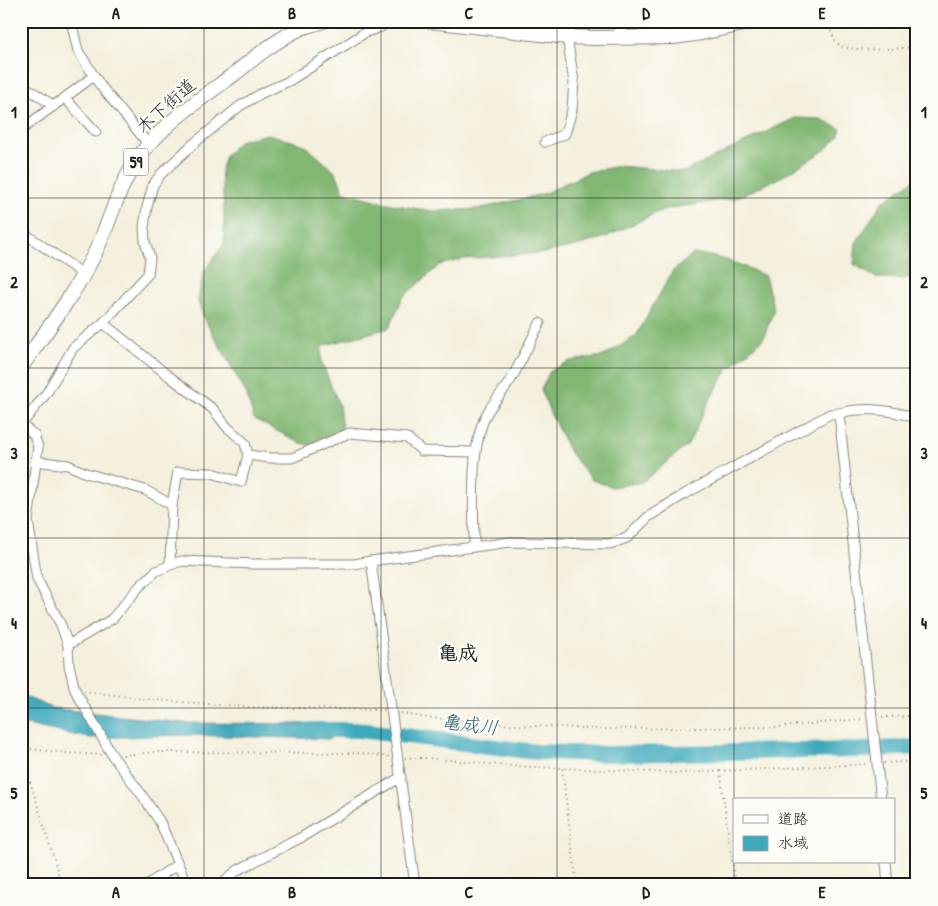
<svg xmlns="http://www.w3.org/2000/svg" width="938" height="906" font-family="'Patrick Hand','Klee One',sans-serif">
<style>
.forest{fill:#81b773;stroke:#4e6a48}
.water{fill:#3ca9bc;stroke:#2c626c}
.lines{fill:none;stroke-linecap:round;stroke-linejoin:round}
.river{stroke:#3ca9bc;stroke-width:16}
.street-casing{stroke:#88867c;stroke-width:11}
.secondary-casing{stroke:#88867c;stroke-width:14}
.primary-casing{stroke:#88867c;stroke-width:16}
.path{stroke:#88867c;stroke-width:2;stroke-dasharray:1 4;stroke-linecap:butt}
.street{stroke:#fff;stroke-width:9}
.secondary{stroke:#fff;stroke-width:12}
.primary{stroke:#fff;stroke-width:14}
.grid{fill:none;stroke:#1c1c1c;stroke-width:1;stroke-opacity:0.55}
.labels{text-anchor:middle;stroke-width:4.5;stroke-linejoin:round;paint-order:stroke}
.shield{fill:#fdfcf7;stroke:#605f5e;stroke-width:1}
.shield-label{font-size:16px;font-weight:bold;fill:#1c1c1c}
.street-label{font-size:18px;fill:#1c1c1c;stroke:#fdfcf7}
.water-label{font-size:19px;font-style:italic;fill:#2c626c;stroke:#fdfcf7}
.quarter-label{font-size:20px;font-weight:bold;fill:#1c1c1c;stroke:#fdfcf7}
.neatline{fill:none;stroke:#1c1c1c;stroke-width:2}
.grid-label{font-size:16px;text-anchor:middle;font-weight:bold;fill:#1c1c1c}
</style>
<rect width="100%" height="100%" fill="#fdfcf7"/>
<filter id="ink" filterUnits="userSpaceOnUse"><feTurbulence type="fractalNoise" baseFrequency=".02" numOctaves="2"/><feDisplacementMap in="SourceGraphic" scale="10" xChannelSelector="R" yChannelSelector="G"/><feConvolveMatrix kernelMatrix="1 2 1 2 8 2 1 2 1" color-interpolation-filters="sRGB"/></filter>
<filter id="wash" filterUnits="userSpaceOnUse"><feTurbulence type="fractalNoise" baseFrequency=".0096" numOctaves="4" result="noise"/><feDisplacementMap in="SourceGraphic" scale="20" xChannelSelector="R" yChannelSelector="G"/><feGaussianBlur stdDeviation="1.12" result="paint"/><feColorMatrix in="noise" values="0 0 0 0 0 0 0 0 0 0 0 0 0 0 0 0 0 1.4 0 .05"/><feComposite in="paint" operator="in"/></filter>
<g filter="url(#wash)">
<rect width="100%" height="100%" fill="#f4f0dd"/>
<g class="forest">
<path d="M 795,118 L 821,119 L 841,129 L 838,137 L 825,150 L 783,176 L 736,198 L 665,209 L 608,236 L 584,244 L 544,253 L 464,259 L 440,265 L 403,297 L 389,328 L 322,346 L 321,361 L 339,405 L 343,435 L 317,446 L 300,443 L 254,419 L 246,393 L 204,318 L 198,301 L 203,273 L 224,244 L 224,208 L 221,170 L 225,156 L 239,141 L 268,134 L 305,145 L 336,173 L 344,192 L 391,204 L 431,211 L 478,209 L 543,194 L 589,172 L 619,166 L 684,172 Z"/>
<path d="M 917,178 L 917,276 L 903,279 L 876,278 L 854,264 L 856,243 L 882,202 Z"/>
<path d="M 693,254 C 719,255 742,265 765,276 L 774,310 L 763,339 L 728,369 L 707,405 L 688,445 L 642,482 L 612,487 L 592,480 L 571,454 L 551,415 L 541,390 L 550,371 L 570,361 L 604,356 L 636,336 L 672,272 Z"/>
</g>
<path class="water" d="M 21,695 L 52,708 L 183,723 L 334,724 L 330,739 L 187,735 L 89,738 L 21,724 Z"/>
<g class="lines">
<path class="river" d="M 310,730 L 358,730 L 536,752 L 610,754 L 859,750 L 917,747"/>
</g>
</g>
<g filter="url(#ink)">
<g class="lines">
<g class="street-casing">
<g id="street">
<path d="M 71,21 L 78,51 L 100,85 L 149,145"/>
<path d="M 21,84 L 54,106"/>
<path d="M 65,98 L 96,132"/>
<path d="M 21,130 L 94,76"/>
<path d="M 545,142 L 565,134 L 572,110 L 574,82 L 567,37"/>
<path d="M 21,231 L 83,274"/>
<path d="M 839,414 L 881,800"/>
<path d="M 21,424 L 34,435 L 38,447 L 28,521 L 37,579 L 61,625 L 68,645 L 69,665 L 75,690 L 112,755 L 142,795 L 160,822 L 187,885"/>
<path d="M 21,425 L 46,394 L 73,348 L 103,323"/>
<path d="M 248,455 L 269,458 L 292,458 L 349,433 L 407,438 L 422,451 L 475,452"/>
<path d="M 35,461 L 68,465 L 86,473 L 145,490 L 172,505"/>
<path d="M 474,547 C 474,509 469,450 486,415 C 492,403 503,392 510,381 C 521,362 530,342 540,323"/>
<path d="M 371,561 L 415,885"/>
<path d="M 170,565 L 172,505 L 178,472 L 212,473 L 241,482 L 248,455 L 245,443 L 227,427 L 213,409 L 170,377 L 103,323 L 148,274 L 150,258 L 145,241 L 144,227 L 147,207 L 153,185 L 161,174 L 192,145 L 240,106 L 262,93 L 289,81 L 366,32 L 381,27 L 382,21"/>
<path d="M 68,645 L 112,619 L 138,588 L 156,571 L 181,561 L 253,564 L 354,564 L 371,561 L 510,542 L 610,544 L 627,538 L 648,517 L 685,494 L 830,414 C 840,414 848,410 858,410 C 875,408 901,412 917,419"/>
<path d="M 886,862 L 888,885"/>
<path d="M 147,885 L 178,864"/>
<path d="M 219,885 L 238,870 L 302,837 L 401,777"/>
</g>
</g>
<g class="secondary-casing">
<path id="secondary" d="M 616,38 L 626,21"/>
</g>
<g class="primary-casing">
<g id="primary">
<path d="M 430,21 L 567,37 L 594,38 L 674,37 L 701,33 L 757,21"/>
<path d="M 21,367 C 47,330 75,293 95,253 C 109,225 116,193 133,166 C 156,128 198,101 233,75 C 254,58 276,40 301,28 C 308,25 316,24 323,21"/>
</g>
</g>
<g class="path">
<path d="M 828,21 C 831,29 833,42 841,46 C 854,52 902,49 917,46"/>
<path d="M 84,691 L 144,699 L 247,707 L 384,710"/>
<path d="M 401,713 L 420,717 L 515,725 L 602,729 L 778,727 L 864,719"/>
<path d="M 882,717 L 917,716"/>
<path d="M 21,748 L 66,753 L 103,755"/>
<path d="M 23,748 L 23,758 L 62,885"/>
<path d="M 123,755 L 155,752 L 358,753 L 390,757"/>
<path d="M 405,758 L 428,758 L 511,766 L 679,773 L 869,764"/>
<path d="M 884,763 L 917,761"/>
<path d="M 562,769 L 577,885"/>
<path d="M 720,771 L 735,885"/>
</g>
<use href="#street" class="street"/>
<use href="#secondary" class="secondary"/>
<use href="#primary" class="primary"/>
</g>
</g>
<path class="grid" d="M 204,21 L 204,885M 381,21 L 381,885M 557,21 L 557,885M 734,21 L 734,885M 21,198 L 917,198M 21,368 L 917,368M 21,538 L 917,538M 21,708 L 917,708"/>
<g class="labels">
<rect class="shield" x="123.5" y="148.5" width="25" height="27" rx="4"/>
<g class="shield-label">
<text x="136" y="168">59</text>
</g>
<g class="street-label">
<text transform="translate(166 106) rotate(-42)" y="6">木下街道</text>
</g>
<g class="water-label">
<text transform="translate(470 724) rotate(7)" y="7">亀成川</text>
</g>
<g class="quarter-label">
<text x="458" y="660">亀成</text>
</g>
</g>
<rect width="938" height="906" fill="none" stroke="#fdfcf7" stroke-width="55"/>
<rect x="733" y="798" width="162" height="65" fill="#fdfcf7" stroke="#a3a29f"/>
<rect x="743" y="815" width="25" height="8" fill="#ffffff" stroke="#a3a29f"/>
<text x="778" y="824" font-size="15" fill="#1c1c1c">道路</text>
<rect x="743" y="836" width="25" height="15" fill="#3ca9bc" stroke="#a3a29f"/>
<text x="778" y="848" font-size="15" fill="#1c1c1c">水域</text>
<rect x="28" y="28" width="882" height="850" class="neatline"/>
<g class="grid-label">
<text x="116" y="19">A</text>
<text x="292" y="19">B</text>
<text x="469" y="19">C</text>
<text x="646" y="19">D</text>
<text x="822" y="19">E</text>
<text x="14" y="118">1</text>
<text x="924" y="118">1</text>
<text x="14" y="288">2</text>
<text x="924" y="288">2</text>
<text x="14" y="459">3</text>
<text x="924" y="459">3</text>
<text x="14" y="629">4</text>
<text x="924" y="629">4</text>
<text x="14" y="799">5</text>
<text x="924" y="799">5</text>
<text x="116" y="898">A</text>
<text x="292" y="898">B</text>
<text x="469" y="898">C</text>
<text x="646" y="898">D</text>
<text x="822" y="898">E</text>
</g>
</svg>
